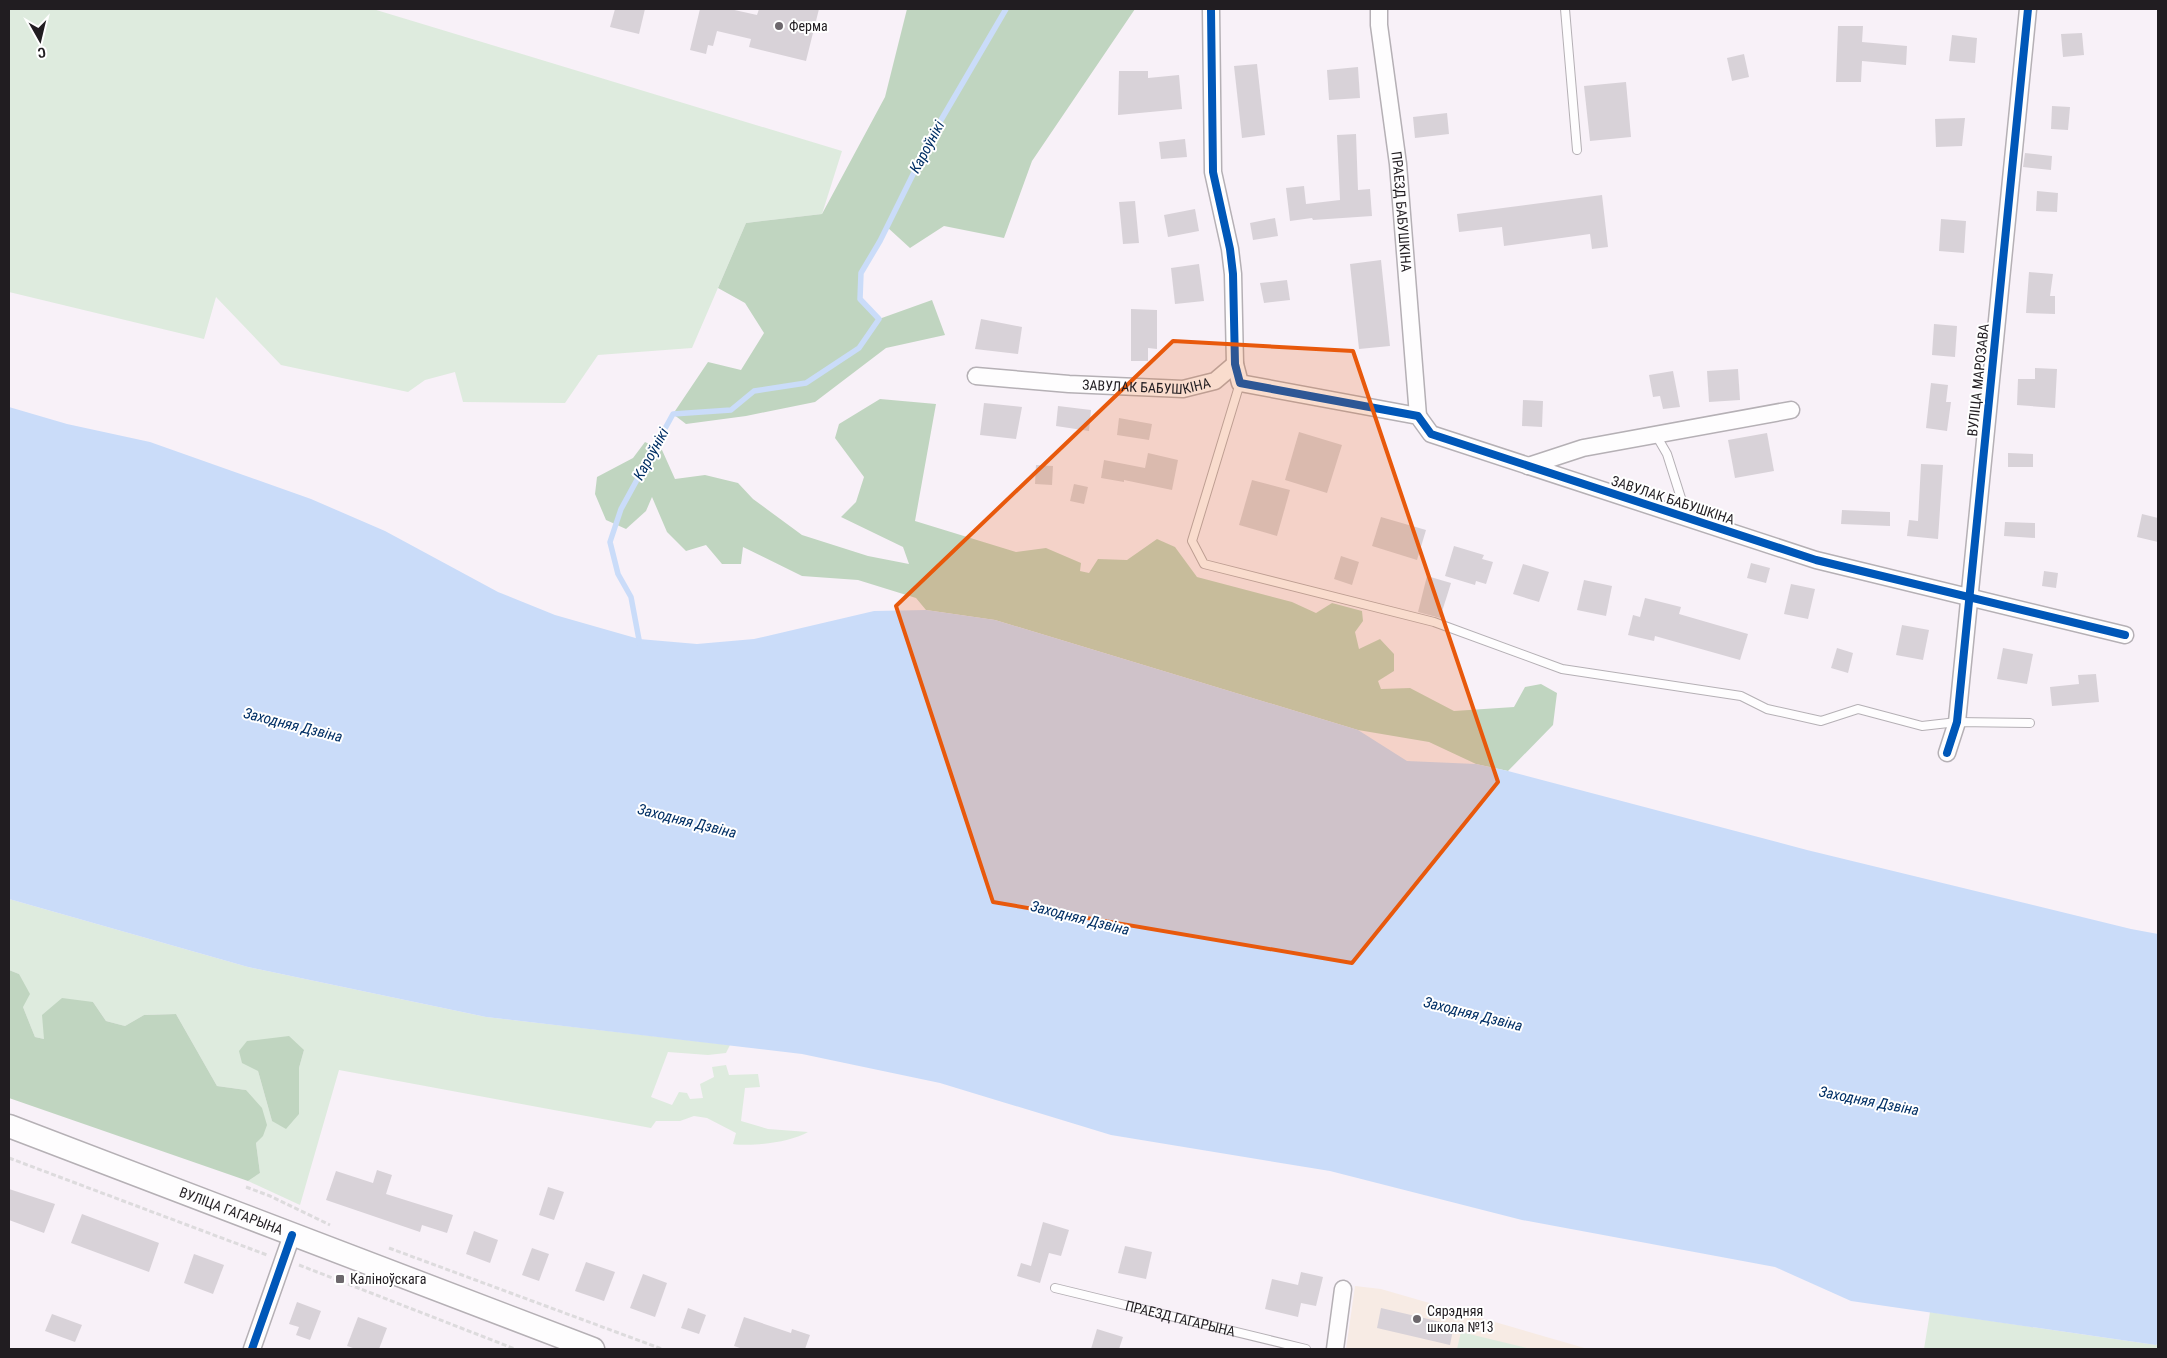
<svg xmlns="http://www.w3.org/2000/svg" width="2167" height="1358" font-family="'Roboto Condensed',sans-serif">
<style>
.education{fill:#f7ebe4}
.green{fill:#deebde;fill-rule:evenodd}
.forest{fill:#c0d5c0}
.water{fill:#cadcf9}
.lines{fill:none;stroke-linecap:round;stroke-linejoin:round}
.stream{stroke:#cadcf9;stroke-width:5.5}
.building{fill:#d8d2d8}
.lane-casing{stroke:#b5b0b5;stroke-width:10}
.street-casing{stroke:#b5b0b5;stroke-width:19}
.secondary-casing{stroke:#b5b0b5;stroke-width:25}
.path{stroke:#dddbdd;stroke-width:3;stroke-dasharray:5 2.5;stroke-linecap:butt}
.lane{stroke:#fefdfe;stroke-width:8}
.street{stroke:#fefdfe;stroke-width:16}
.secondary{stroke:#fefdfe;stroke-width:22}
.cycleway-casing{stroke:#fff;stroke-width:11}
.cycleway{stroke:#0057b8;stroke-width:8}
.marked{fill:#e8590c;fill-opacity:0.2;stroke:#e8590c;stroke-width:4;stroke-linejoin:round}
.poi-dot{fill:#6c676c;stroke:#fff;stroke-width:2}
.labels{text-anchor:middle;stroke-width:4;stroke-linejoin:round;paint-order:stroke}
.poi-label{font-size:14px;fill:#211d21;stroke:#fff;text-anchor:start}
.street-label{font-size:14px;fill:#211d21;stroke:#fff}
.water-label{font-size:15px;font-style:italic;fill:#002f65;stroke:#fff}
</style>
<rect width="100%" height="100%" fill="#f8f1f8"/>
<path class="education" d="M 1355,1286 L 1381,1289 L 1588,1349 L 1346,1349 Z"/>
<g class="green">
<path d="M 9,9 L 373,9 L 842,151 L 822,214 L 746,223 L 692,348 L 598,355 L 565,403 L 463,402 L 455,372 L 425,380 L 408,392 L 281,365 L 216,297 L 204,339 L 9,292 Z"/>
<path d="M 9,899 L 248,967 L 486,1017 L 730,1045 L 726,1053 L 708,1055 L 668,1052 L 651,1097 L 672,1105 L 679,1092 L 687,1093 L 690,1099 L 703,1098 L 700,1084 L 714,1077 L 712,1067 L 726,1065 L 729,1075 L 758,1074 L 760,1087 L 745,1088 L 741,1121 L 768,1129 L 808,1132 C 791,1142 753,1147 733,1144 L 736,1133 L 707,1118 L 694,1116 L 680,1121 L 656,1121 L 651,1128 L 339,1070 L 300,1205 L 248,1181 L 260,1173 L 256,1143 L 262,1136 L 246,1090 L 217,1086 L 176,1014 L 144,1015 L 125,1026 L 106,1021 L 93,1002 L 44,1039 L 35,1037 L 23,1007 L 19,974 L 9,970 ZM 304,1050 L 299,1068 L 299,1114 L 272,1121 L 258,1071 Z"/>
<path d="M 1930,1312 L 2156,1345 L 2158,1343 L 2158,1349 L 1924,1349 Z"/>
<path d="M 1461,1332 L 1531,1349 L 1457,1349 Z"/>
</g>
<g class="forest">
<path d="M 907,9 L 1135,9 L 1032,161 L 1004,238 L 944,226 L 910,248 L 887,227 L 861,273 L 860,299 L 879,319 L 932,300 L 945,335 L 886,348 L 815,402 L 746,416 L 686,424 L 673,414 L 708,362 L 741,370 L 764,333 L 745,303 L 718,288 L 746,223 L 822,214 L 885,97 Z"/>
<path d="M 880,399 L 936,404 L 915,521 L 1016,552 L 1046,548 L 1081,563 L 1080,571 L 1089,573 L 1098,559 L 1127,560 L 1157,539 L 1175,547 L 1197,577 L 1292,602 L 1316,613 L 1332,603 L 1362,611 L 1363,621 L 1355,632 L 1359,649 L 1380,639 L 1394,654 L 1394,671 L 1378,681 L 1381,689 L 1410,688 L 1454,711 L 1514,707 L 1525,687 L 1541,684 L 1557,693 L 1553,725 L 1508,771 L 1476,764 L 1429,742 L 1358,730 L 995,620 L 926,610 L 916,598 L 858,580 L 802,576 L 743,547 L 741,564 L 722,564 L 706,545 L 686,551 L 667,532 L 652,497 L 646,511 L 626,529 L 606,520 L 595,494 L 597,477 L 633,458 L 645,442 L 662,450 L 675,479 L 705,475 L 738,483 L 753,499 L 802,535 L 868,556 L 909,564 L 903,547 L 841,517 L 856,502 L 864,477 L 835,438 L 839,424 Z"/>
<path d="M 9,970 L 19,974 L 30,994 L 23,1007 L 35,1037 L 44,1039 L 42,1015 L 62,998 L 93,1002 L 106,1021 L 125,1026 L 144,1015 L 176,1014 L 217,1086 L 246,1090 L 262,1108 L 267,1125 L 263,1136 L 256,1143 L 260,1173 L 248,1181 L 9,1098 Z"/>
<path d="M 289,1036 L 304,1050 L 299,1068 L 299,1114 L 286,1129 L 272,1121 L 258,1071 L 242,1063 L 239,1051 L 247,1041 Z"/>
</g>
<path class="water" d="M 9,407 L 67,424 L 150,442 L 311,499 L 385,531 L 498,592 L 555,615 L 639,639 L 697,644 L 754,639 L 874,611 L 926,610 L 995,620 L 1358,730 L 1407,761 L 1476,764 L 1508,771 L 1807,850 L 2131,929 L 2158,934 L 2158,1343 L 2156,1345 L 1851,1301 L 1775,1267 L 1522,1220 L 1330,1171 L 1111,1135 L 940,1083 L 802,1054 L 486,1017 L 248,967 L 9,899 Z"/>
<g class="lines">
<path class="stream" d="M 640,645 L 631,597 L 618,574 L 610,542 L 621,509 L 673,414 L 731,410 L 754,391 L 806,383 L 859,348 L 879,319 L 860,299 L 861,273 L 880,241 L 934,132 L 1006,9"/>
</g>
<g class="building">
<path d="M 615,9 L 645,9 L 639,34 L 610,27 Z"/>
<path d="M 700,9 L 730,9 L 757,15 L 759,9 L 819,9 L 806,61 L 749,47 L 751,39 L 717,31 L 713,46 L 708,45 L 706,54 L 690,50 Z"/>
<path d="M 1838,26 L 1863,26 L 1862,42 L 1907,46 L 1906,65 L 1862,61 L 1861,82 L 1836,82 Z"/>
<path d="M 2082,33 L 2084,55 L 2063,57 L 2061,34 Z"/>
<path d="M 1952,35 L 1977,38 L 1975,63 L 1949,61 Z"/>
<path d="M 1744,54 L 1749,77 L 1732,81 L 1727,58 Z"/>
<path d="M 1257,64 L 1265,135 L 1242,138 L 1234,66 Z"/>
<path d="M 1358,67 L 1360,98 L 1329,100 L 1327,70 Z"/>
<path d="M 1119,71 L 1148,71 L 1148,78 L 1179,75 L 1182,109 L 1118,115 Z"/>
<path d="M 1626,82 L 1631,137 L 1590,141 L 1584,86 Z"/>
<path d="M 2052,106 L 2070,107 L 2068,130 L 2051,129 Z"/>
<path d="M 1447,113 L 1449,134 L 1415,138 L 1413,117 Z"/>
<path d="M 1965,118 L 1962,146 L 1936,147 L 1935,119 Z"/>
<path d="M 1356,134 L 1358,190 L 1370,189 L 1372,216 L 1313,220 L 1312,218 L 1290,221 L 1286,188 L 1304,186 L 1306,204 L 1340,200 L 1337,135 Z"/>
<path d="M 1185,139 L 1187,157 L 1161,159 L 1159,142 Z"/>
<path d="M 2025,153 L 2052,156 L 2051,170 L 2023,167 Z"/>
<path d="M 2037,191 L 2058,193 L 2057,212 L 2036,211 Z"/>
<path d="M 1602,195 L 1608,247 L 1592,249 L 1590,234 L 1504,246 L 1502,227 L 1459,232 L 1457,214 Z"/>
<path d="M 1135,201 L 1139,243 L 1123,244 L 1119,202 Z"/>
<path d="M 1195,209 L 1199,231 L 1168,237 L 1164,215 Z"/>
<path d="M 1275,218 L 1278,236 L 1253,240 L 1250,223 Z"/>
<path d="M 1941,219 L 1966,221 L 1964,253 L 1939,251 Z"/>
<path d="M 1381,260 L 1390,346 L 1359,349 L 1350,264 Z"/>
<path d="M 1199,264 L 1204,301 L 1175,304 L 1171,268 Z"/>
<path d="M 2029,272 L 2053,274 L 2050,296 L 2055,296 L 2055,314 L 2026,313 Z"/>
<path d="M 1287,280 L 1290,300 L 1264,303 L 1260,283 Z"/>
<path d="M 1131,309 L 1157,310 L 1157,349 L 1148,348 L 1148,361 L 1131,361 Z"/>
<path d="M 981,319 L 1022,327 L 1018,354 L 975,349 Z"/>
<path d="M 1934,324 L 1957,326 L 1955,357 L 1932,355 Z"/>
<path d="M 2035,368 L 2057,369 L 2055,408 L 2017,405 L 2018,379 L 2035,379 Z"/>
<path d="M 1738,369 L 1740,400 L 1709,402 L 1707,371 Z"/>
<path d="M 1673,371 L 1680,407 L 1663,409 L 1660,396 L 1653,397 L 1649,375 Z"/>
<path d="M 1931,383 L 1948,385 L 1946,402 L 1951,402 L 1947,431 L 1926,428 Z"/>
<path d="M 1523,400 L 1543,401 L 1542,427 L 1522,426 Z"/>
<path d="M 984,403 L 1022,407 L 1016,439 L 980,435 Z"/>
<path d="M 1058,406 L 1091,410 L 1089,431 L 1056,426 Z"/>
<path d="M 1119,418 L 1152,424 L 1149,440 L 1117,435 Z"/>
<path d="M 1299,432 L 1342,445 L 1327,493 L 1285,480 Z"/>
<path d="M 1767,433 L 1774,471 L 1735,478 L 1728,440 Z"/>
<path d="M 1148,453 L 1178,460 L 1172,490 L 1124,480 L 1124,482 L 1101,478 L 1104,460 L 1145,468 Z"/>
<path d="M 2008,453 L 2033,454 L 2033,467 L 2008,467 Z"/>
<path d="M 1921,464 L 1943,465 L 1938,539 L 1907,536 L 1909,520 L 1918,521 Z"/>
<path d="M 1036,465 L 1053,466 L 1052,485 L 1035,484 Z"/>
<path d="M 1252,480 L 1290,490 L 1277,536 L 1239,525 Z"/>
<path d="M 1074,484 L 1088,487 L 1084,504 L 1070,501 Z"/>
<path d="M 1842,510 L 1890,512 L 1890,526 L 1841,524 Z"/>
<path d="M 2142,514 L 2158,518 L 2158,542 L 2137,537 Z"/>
<path d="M 1381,517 L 1426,530 L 1417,560 L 1372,546 Z"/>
<path d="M 2005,522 L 2035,523 L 2035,538 L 2004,536 Z"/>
<path d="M 1454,546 L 1484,555 L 1482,559 L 1493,562 L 1486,584 L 1476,581 L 1475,585 L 1445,576 Z"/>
<path d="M 1341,556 L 1359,562 L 1352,585 L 1334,579 Z"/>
<path d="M 1751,563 L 1770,568 L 1766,583 L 1747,578 Z"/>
<path d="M 1523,564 L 1549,572 L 1539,602 L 1513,594 Z"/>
<path d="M 2044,571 L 2058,573 L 2056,588 L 2042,586 Z"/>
<path d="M 1427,576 L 1451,583 L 1440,618 L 1418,612 Z"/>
<path d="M 1584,580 L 1612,586 L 1606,616 L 1577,610 Z"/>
<path d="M 1791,584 L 1815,589 L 1808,619 L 1784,614 Z"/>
<path d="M 1645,598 L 1681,607 L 1679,614 L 1748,634 L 1740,660 L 1655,636 L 1654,641 L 1628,635 L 1633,615 L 1640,617 Z"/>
<path d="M 1902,625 L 1929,630 L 1923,660 L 1896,655 Z"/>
<path d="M 1837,648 L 1853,653 L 1848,673 L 1831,668 Z"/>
<path d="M 2003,648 L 2033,654 L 2027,684 L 1997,679 Z"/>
<path d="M 2096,674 L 2099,702 L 2052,706 L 2050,687 L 2079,684 L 2078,675 Z"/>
<path d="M 377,1170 L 392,1175 L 386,1194 L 453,1215 L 447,1233 L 422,1225 L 420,1232 L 326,1200 L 336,1171 L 373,1183 Z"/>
<path d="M 548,1187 L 564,1192 L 554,1220 L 539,1215 Z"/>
<path d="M 9,1189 L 55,1204 L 44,1233 L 9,1220 Z"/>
<path d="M 82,1214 L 159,1243 L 149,1272 L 71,1243 Z"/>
<path d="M 1043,1222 L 1069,1230 L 1061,1256 L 1049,1253 L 1040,1283 L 1017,1276 L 1021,1263 L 1031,1266 Z"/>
<path d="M 474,1231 L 498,1240 L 490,1263 L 466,1254 Z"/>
<path d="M 1125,1246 L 1152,1252 L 1146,1279 L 1118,1273 Z"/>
<path d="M 532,1248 L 549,1254 L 539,1281 L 522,1275 Z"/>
<path d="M 194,1254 L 224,1265 L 213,1294 L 184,1283 Z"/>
<path d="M 586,1262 L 615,1272 L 604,1301 L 575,1291 Z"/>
<path d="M 1301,1272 L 1323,1277 L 1316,1306 L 1301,1303 L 1298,1317 L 1265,1309 L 1272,1279 L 1298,1285 Z"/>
<path d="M 643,1274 L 667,1283 L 655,1317 L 630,1308 Z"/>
<path d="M 297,1302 L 321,1311 L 310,1340 L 296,1335 L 299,1327 L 289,1324 Z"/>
<path d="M 688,1308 L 706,1315 L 699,1334 L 681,1328 Z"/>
<path d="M 1381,1308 L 1454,1325 L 1450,1345 L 1377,1328 Z"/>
<path d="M 52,1314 L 82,1325 L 75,1342 L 45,1331 Z"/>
<path d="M 358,1317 L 387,1328 L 379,1349 L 356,1349 L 347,1346 Z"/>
<path d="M 744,1317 L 791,1333 L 792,1329 L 810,1335 L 805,1349 L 743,1349 L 734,1346 Z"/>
<path d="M 1097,1329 L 1123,1337 L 1119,1349 L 1091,1349 Z"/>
</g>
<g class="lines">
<g class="lane-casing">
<g id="lane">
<path d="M 1565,9 L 1577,150"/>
<path d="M 1240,383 L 1192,541 L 1204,564 L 1434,622 L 1562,669 L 1741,696 L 1767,709 L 1821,721 L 1858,709 L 1922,726 L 1957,722 L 2030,723"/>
<path d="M 1656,435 L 1667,454 L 1687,517"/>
<path id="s1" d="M 1055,1288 L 1306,1349"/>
</g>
</g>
<g class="street-casing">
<g id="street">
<path d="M 1211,9 L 1213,172 L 1230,249 L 1233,274 L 1235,364 L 1240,383 L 1418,416 L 1431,434 L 1816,560 L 2125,635"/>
<path id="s2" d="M 1379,9 L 1379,25 L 1398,164 L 1418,416"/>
<path id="s3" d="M 976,376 L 1069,384 L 1183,389 L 1215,381 L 1235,364"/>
<path d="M 1528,466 L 1583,448 L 1791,410"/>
<path d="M 1947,753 L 1957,722 L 2028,9"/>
<path d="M 252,1349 L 292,1235"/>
<path d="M 1335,1349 L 1343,1289"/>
</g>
</g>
<g class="secondary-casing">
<g id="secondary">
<path id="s4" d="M 9,1126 L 593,1349"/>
</g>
</g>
<g class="path">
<path d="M 9,1158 L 267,1255"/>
<path d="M 246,1187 L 270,1196 L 330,1225"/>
<path d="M 389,1248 L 662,1349"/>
<path d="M 299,1265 L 515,1349"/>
</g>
<use href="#lane" class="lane"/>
<use href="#street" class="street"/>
<use href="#secondary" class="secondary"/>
<g class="cycleway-casing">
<g id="cycleway">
<path d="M 1211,9 L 1213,172 L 1230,249 L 1233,274 L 1235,364 L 1240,383 L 1418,416 L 1431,434 L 1816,560 L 2125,635"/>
<path d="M 1947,753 L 1957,722 L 2028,9"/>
<path d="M 252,1349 L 292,1235"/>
</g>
</g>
<use href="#cycleway" class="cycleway"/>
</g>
<path class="marked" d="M 1173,341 L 1353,351 L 1498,782 L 1352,963 L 993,902 L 896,606 Z"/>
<g class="poi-dot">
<circle cx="779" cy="26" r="5"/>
<rect x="335" y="1274" width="10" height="10" rx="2.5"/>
<circle cx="1417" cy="1319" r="5"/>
</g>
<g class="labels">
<g class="poi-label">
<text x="789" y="31">Ферма</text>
<text x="350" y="1284">Каліноўскага</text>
<text x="1427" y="1316">Сярэдняя<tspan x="1427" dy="16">школа №13</tspan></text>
</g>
<g class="street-label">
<text dy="5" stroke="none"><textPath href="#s2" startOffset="204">ПРАЕЗД БАБУШКІНА</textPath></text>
<text transform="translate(1978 380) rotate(-84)" y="5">ВУЛІЦА МАРОЗАВА</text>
<text dy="5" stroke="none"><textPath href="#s3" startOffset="171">ЗАВУЛАК БАБУШКІНА</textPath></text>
<text transform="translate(1673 500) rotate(18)" y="5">ЗАВУЛАК БАБУШКІНА</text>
<text dy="5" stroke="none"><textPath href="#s4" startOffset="238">ВУЛІЦА ГАГАРЫНА</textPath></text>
<text dy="5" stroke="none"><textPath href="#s1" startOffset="129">ПРАЕЗД ГАГАРЫНА</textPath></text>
</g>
<g class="water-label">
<text transform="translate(927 147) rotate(-62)" y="5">Кароўнікі</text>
<text transform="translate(651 454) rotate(-61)" y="5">Кароўнікі</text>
<text transform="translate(293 725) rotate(14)" y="5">Заходняя Дзвіна</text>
<text transform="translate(687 821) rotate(14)" y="5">Заходняя Дзвіна</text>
<text transform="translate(1080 918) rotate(14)" y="5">Заходняя Дзвіна</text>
<text transform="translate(1473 1014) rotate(14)" y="5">Заходняя Дзвіна</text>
<text transform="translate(1869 1101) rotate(11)" y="5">Заходняя Дзвіна</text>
</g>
</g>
<rect width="2167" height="1358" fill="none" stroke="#211d21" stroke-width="20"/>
<g transform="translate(40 40) rotate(172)" stroke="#ffffff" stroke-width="4" paint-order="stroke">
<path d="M0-4L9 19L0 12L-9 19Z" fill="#211d21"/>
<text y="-8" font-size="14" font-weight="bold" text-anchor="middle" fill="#211d21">С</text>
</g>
</svg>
